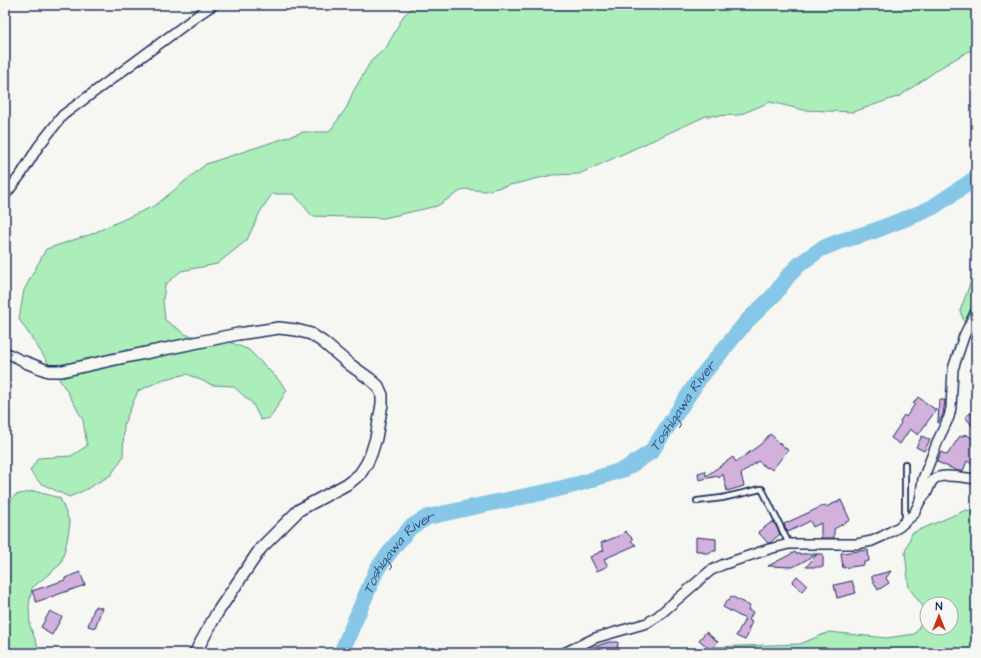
<svg xmlns="http://www.w3.org/2000/svg" width="981" height="658" font-family="'Architects Daughter',sans-serif">
<style>
.green{fill:#abeeb9;stroke:#638e8c;fill-rule:evenodd}
.lines{fill:none;stroke-linecap:round;stroke-linejoin:round}
.river{stroke:#86c6e6;stroke-width:16}
.building{fill:#d2b1dc;stroke:#1b2f5e}
.service-casing{stroke:#1b2f5e;stroke-width:8}
.minor-casing{stroke:#1b2f5e;stroke-width:12}
.tertiary-casing{stroke:#1b2f5e;stroke-width:14}
.service{stroke:#f6f6f2;stroke-width:4.5}
.minor{stroke:#f6f6f2;stroke-width:9}
.tertiary{stroke:#f6f6f2;stroke-width:11}
.labels{text-anchor:middle;stroke-width:3;stroke-linejoin:round;paint-order:stroke}
.water-label{font-size:14px;font-style:italic;fill:#365580;stroke:#f6f6f2}
</style>
<rect width="100%" height="100%" fill="#f6f6f2"/>
<filter id="ink" filterUnits="userSpaceOnUse"><feTurbulence type="fractalNoise" baseFrequency=".025" numOctaves="2"/><feDisplacementMap in="SourceGraphic" scale="8" xChannelSelector="R" yChannelSelector="G"/><feConvolveMatrix kernelMatrix="1 2 1 2 8 2 1 2 1" color-interpolation-filters="sRGB"/></filter>
<g filter="url(#ink)">
<g class="green">
<path d="M 415,5 L 976,5 L 976,47 L 943,66 L 900,96 L 853,112 L 804,110 L 770,102 L 739,115 L 706,116 L 579,174 L 552,175 L 485,191 L 464,189 L 437,206 L 384,218 L 312,216 L 294,194 L 272,194 L 260,212 L 247,240 L 217,264 L 181,271 L 165,285 L 163,300 L 165,320 L 187,335 L 230,342 L 249,350 L 277,378 L 287,390 L 270,418 L 261,420 L 252,403 L 233,386 L 212,385 L 187,374 L 164,379 L 138,391 L 124,424 L 123,457 L 111,475 L 83,491 L 69,497 L 40,483 L 30,471 L 38,458 L 71,456 L 87,446 L 83,420 L 67,391 L 19,319 L 24,290 L 46,249 L 89,235 L 156,205 L 206,164 L 303,132 L 329,132 L 347,107 L 353,92 L 371,61 L 386,48 L 404,15 Z"/>
<path d="M 976,267 L 976,352 L 960,311 Z"/>
<path d="M 34,491 L 60,498 L 70,523 L 67,541 L 61,564 L 32,588 L 29,605 L 30,626 L 40,652 L 42,653 L 5,653 L 5,511 L 15,495 Z"/>
<path d="M 966,510 L 976,512 L 976,653 L 705,653 L 712,647 L 800,644 L 829,632 L 886,638 L 915,634 L 927,612 L 909,588 L 905,552 L 912,533 ZM 927,604 L 951,604 L 951,628 L 927,628 Z"/>
</g>
<g class="lines">
<path class="river" id="s1" d="M 341,653 L 377,569 L 397,543 L 411,527 L 428,517 L 482,505 L 546,492 L 578,484 L 625,469 L 651,452 L 699,379 L 747,321 L 775,294 L 788,276 L 801,263 L 821,249 L 838,242 L 874,231 L 920,213 L 933,207 L 976,178"/>
</g>
<g class="building">
<path d="M 918,397 L 936,410 L 918,435 L 910,429 L 900,444 L 891,438 L 901,423 L 900,421 L 904,415 L 906,417 L 915,404 L 913,404 Z"/>
<path d="M 939,400 L 945,400 L 943,415 L 938,423 Z"/>
<path d="M 971,413 L 976,419 L 976,430 L 965,417 Z"/>
<path d="M 770,434 L 776,439 L 775,440 L 788,450 L 772,470 L 768,467 L 767,468 L 758,461 L 741,474 L 744,486 L 727,491 L 723,474 L 719,478 L 718,476 L 699,480 L 698,473 L 705,471 L 706,476 L 733,457 L 736,462 L 761,444 Z"/>
<path d="M 964,434 L 965,436 L 966,434 L 976,441 L 976,467 L 967,461 L 963,471 L 958,471 L 937,462 L 941,452 L 947,455 L 960,436 L 962,437 Z"/>
<path d="M 922,436 L 930,440 L 924,451 L 916,447 Z"/>
<path d="M 841,500 L 850,520 L 834,529 L 834,538 L 821,538 L 821,523 L 813,527 L 810,521 L 788,532 L 786,529 L 784,524 L 825,505 L 826,507 Z"/>
<path d="M 772,522 L 774,522 L 780,534 L 770,543 L 768,543 L 758,532 Z"/>
<path d="M 625,531 L 633,539 L 631,541 L 636,545 L 604,559 L 608,566 L 597,571 L 590,557 L 604,550 L 601,543 L 621,535 Z"/>
<path d="M 696,537 L 716,539 L 716,551 L 711,551 L 711,553 L 703,553 L 703,551 L 696,551 Z"/>
<path d="M 868,550 L 869,561 L 864,562 L 864,565 L 843,568 L 841,553 Z"/>
<path d="M 795,552 L 796,554 L 823,554 L 823,567 L 806,567 L 817,554 L 793,567 L 768,566 Z"/>
<path d="M 891,571 L 886,578 L 889,583 L 878,590 L 872,579 L 872,576 Z"/>
<path d="M 80,572 L 85,585 L 36,602 L 32,591 L 65,580 L 65,578 Z"/>
<path d="M 797,576 L 807,585 L 802,591 L 792,582 Z"/>
<path d="M 852,581 L 856,593 L 837,598 L 834,585 Z"/>
<path d="M 731,596 L 750,606 L 748,610 L 753,612 L 749,620 L 752,622 L 748,630 L 750,631 L 745,640 L 736,636 L 745,619 L 723,607 L 727,600 L 729,601 Z"/>
<path d="M 95,606 L 102,608 L 95,628 L 88,626 Z"/>
<path d="M 50,611 L 62,617 L 52,635 L 45,631 L 46,630 L 41,627 Z"/>
<path d="M 706,632 L 718,642 L 711,650 L 699,640 Z"/>
<path d="M 609,642 L 618,642 L 617,653 L 580,653 L 581,651 Z"/>
</g>
<g class="lines">
<g class="service-casing">
<g id="service">
<path d="M 905,464 L 905,521"/>
<path d="M 697,501 L 722,498 L 761,489 L 762,489 L 789,544"/>
</g>
</g>
<g class="minor-casing">
<g id="minor">
<path d="M 5,195 L 22,173 L 38,147 L 63,115 L 201,13 L 213,5"/>
<path d="M 5,352 L 25,362"/>
<path d="M 920,501 C 922,499 924,496 926,494 C 929,490 929,484 933,480 C 941,472 965,478 976,479"/>
<path d="M 564,653 L 595,638 L 647,623 L 658,616 L 710,571 L 722,565 L 769,549 L 789,544 L 857,544 L 872,541 L 883,536 L 899,527 L 914,514 L 920,501 L 923,479 L 939,438 L 949,417 L 951,408 L 953,369 L 964,336 L 976,311"/>
</g>
</g>
<g class="tertiary-casing">
<path id="tertiary" d="M 25,362 L 48,371 L 62,371 L 116,359 L 238,334 L 279,328 L 296,330 L 311,334 L 323,342 L 349,364 L 370,379 L 378,386 L 382,395 L 382,404 L 376,438 L 371,454 L 367,463 L 360,474 L 349,483 L 299,510 L 261,548 L 217,613 L 195,653"/>
</g>
<use href="#service" class="service"/>
<use href="#minor" class="minor"/>
<use href="#tertiary" class="tertiary"/>
</g>
</g>
<g class="labels">
<g class="water-label">
<text dy="5" stroke="none"><textPath href="#s1" startOffset="455">Toshigawa River</textPath></text>
<text dy="5" stroke="none"><textPath href="#s1" startOffset="118">Toshigawa River</textPath></text>
</g>
</g>
<rect width="981" height="658" fill="none" stroke="#f6f6f2" stroke-width="20"/>
<rect x="10" y="10" width="961" height="638" fill="none" stroke="#1b2f5e" stroke-width="1.5" filter="url(#ink)"/>
<g transform="translate(939 616)"><circle r="19" fill="#f6f6f2" stroke="#9ea6b7"/>
<path d="M0-3L7 15L0 10L-7 15Z" fill="#c8321e"/>
<text y="-6" font-size="11" font-weight="bold" text-anchor="middle" fill="#1b2f5e">N</text>
</g>
</svg>
